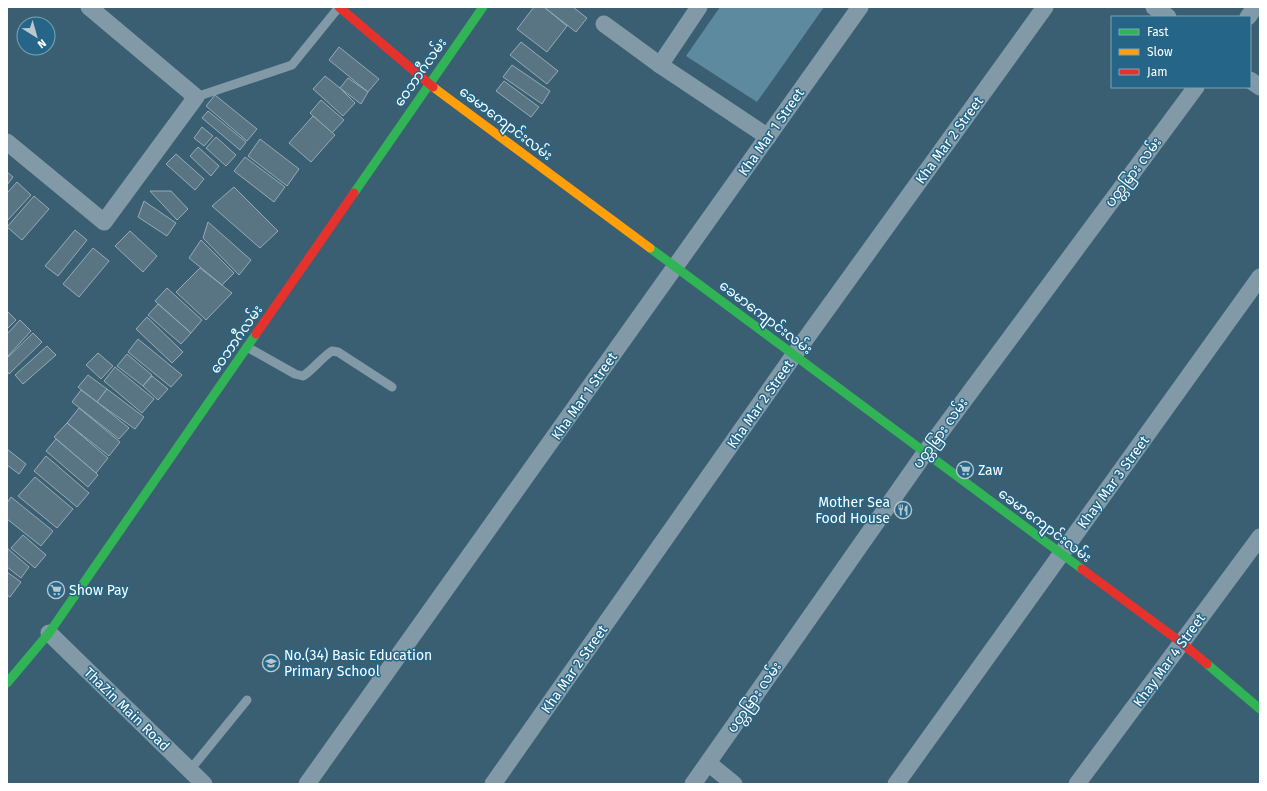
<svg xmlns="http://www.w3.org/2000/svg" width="1267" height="791" font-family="'Fira Sans','Noto Sans Myanmar',sans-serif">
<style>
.water{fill:#5e8aa0}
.building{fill:#597584;stroke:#96aab5}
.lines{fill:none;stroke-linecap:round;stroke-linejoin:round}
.lane{stroke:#829aa7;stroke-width:9}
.street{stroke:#829aa7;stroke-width:17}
.fast{stroke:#30b455;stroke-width:9}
.slow{stroke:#ff9f0a;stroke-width:9}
.jam{stroke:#e5322d;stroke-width:9}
.labels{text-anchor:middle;stroke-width:3;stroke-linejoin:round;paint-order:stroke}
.street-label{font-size:14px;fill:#fff;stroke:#256688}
.poi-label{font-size:14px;fill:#fff;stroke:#256688;text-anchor:start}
</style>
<rect width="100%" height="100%" fill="#3b5f72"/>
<path class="water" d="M 720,7 L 824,7 L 757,102 L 686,56 Z"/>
<g class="building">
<path d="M 534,7 L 544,7 L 567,26 L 547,52 L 517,29 Z"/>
<path d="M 544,7 L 573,7 L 587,18 L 576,32 Z"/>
<path d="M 521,42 L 558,71 L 547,84 L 510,55 Z"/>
<path d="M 339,47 L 379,79 L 368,92 L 329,60 Z"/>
<path d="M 512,65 L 550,91 L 542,104 L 503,77 Z"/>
<path d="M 325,76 L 340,88 L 355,103 L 343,116 L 313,89 Z"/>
<path d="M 348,78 L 368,92 L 361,104 L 340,88 Z"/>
<path d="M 504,81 L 539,107 L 531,117 L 496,91 Z"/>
<path d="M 215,95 L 257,129 L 247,141 L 206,106 Z"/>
<path d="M 321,100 L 344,120 L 332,133 L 310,113 Z"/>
<path d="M 208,111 L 246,142 L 240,150 L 202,118 Z"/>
<path d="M 313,116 L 335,135 L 311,162 L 289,143 Z"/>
<path d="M 202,127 L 213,136 L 204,146 L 194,138 Z"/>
<path d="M 216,137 L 236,155 L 226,166 L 206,148 Z"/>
<path d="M 260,139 L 299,169 L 287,186 L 248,156 Z"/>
<path d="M 198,147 L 219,166 L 211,176 L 190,156 Z"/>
<path d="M 176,154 L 204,179 L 195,190 L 166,164 Z"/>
<path d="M 245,157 L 285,187 L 274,202 L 234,171 Z"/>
<path d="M 7,172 L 13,177 L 7,185 Z"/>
<path d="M 17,182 L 31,195 L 7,221 L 7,193 Z"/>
<path d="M 234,187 L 278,231 L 260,248 L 212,206 Z"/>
<path d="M 150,191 L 171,191 L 188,209 L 177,220 Z"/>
<path d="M 34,196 L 49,209 L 22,240 L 7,227 Z"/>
<path d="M 144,201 L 176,223 L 167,236 L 138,217 Z"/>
<path d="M 208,222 L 251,260 L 239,275 L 203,238 Z"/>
<path d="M 75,230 L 87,240 L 58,276 L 45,266 Z"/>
<path d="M 130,231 L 157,256 L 143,272 L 115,246 Z"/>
<path d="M 201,240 L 234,273 L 222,285 L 189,258 Z"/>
<path d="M 93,248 L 109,261 L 79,297 L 63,284 Z"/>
<path d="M 200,268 L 232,293 L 206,320 L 176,292 Z"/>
<path d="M 167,288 L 202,320 L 191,333 L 155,301 Z"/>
<path d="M 158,304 L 191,333 L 181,344 L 148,315 Z"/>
<path d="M 7,311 L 16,320 L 7,329 Z"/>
<path d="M 147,317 L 183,352 L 172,363 L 136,329 Z"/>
<path d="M 20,320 L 31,331 L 7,357 L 7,334 Z"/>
<path d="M 33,333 L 42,342 L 9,374 L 7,371 L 7,358 Z"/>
<path d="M 138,339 L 182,375 L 171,387 L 128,352 Z"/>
<path d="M 47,346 L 56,355 L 23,384 L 15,375 Z"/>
<path d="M 98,353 L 113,366 L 101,379 L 86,365 Z"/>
<path d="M 127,354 L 152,375 L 143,386 L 117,366 Z"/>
<path d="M 115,367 L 154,399 L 142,413 L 104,381 Z"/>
<path d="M 88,375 L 107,389 L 97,402 L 78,387 Z"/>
<path d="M 152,376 L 168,389 L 158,400 L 143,386 Z"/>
<path d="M 107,389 L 144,417 L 135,429 L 97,402 Z"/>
<path d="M 81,390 L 97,402 L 129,428 L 119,439 L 72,402 Z"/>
<path d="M 79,408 L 120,442 L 109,456 L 67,423 Z"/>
<path d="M 67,423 L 108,458 L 96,473 L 54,437 Z"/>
<path d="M 56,439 L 96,473 L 98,475 L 88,487 L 46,451 Z"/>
<path d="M 7,449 L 26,464 L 19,474 L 7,465 Z"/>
<path d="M 46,456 L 89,493 L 77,507 L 34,471 Z"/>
<path d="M 35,477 L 73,509 L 57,528 L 18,496 Z"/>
<path d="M 11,497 L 53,531 L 41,546 L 7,519 L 7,503 Z"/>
<path d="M 23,535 L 46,555 L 35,568 L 11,548 Z"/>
<path d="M 7,548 L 29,567 L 21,578 L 7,567 Z"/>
<path d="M 7,572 L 21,582 L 10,597 L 7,595 Z"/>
</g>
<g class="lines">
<g class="lane">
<path d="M 196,97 L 292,65 L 339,7"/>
<path d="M 247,347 L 295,374 L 303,376 C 314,369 321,358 332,351 L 338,352 L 392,387"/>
<path d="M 190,770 L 247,700"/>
</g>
<g class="street">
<path d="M 1154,7 L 1168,17"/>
<path d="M 1248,17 L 1255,7"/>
<path d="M 604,24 L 660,65 L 768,137"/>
<path d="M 660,65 L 699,7"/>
<path d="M 1250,80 L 1260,87"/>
<path d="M 7,142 L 104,222 L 196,97 L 89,7"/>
<path d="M 49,633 L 204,784"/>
<path d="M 708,763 L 734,784"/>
<path d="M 307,784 L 860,7"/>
<path d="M 493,784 L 794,355 L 1045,7"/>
<path d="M 693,784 L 925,453 L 1196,87"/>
<path d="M 896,784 L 1260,277"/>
<path d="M 1077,784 L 1260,537"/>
</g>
<g class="fast">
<path d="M 354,193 L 483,7"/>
<path d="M 650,248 L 1082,569"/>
<path d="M 1207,664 L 1260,709"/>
<path d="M 7,683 L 49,633 L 256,334"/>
</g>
<path class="slow" d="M 433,87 L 650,248"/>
<g class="jam">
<path d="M 339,7 L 433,87"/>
<path d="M 256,334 L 354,193"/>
<path d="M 1082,569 L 1182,643 L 1207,664"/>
</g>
</g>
<defs>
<g id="supermarket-ring" transform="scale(0.9)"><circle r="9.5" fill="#256688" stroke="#bac7ce" stroke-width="1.5"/><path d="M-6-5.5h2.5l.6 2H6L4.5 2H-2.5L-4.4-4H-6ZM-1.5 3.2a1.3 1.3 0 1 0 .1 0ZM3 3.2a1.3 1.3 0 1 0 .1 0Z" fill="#bac7ce"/></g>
<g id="restaurant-ring" transform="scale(0.9)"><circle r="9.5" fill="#256688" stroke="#bac7ce" stroke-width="1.5"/><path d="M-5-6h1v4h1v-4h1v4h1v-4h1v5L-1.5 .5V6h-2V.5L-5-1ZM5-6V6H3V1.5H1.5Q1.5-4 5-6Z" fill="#bac7ce"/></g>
<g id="school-ring" transform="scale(0.9)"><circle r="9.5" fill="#256688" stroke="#bac7ce" stroke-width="1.5"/><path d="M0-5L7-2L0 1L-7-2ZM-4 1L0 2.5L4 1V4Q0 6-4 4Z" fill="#bac7ce"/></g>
</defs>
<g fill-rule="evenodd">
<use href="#supermarket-ring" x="965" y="470"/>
<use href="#restaurant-ring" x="903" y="510"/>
<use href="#supermarket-ring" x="56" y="590"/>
<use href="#school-ring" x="271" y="663"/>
</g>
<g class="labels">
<g class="street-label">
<text transform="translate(420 72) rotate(-55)" y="5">ဝေဘာဂီလမ်း</text>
<text transform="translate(506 123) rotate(37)" y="5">ခေမာကျောင်းလမ်း</text>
<text transform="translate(771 132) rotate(-55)" y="5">Kha Mar 1 Street</text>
<text transform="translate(949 140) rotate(-54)" y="5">Kha Mar 2 Street</text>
<text transform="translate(1133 172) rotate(-53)" y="5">ပတ္တမြား လမ်း</text>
<text transform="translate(766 317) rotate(37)" y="5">ခေမာကျောင်းလမ်း</text>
<text transform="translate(236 339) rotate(-55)" y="5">ဝေဘာဂီလမ်း</text>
<text transform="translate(584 396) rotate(-55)" y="5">Kha Mar 1 Street</text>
<text transform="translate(760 404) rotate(-55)" y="5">Kha Mar 2 Street</text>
<text transform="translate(940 433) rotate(-54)" y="5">ပတ္တမြား လမ်း</text>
<text transform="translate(1113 482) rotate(-54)" y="5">Khay Mar 3 Street</text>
<text transform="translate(1045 525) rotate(37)" y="5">ခေမာကျောင်းလမ်း</text>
<text transform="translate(1169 660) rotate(-54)" y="5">Khay Mar 4 Street</text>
<text transform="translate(574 669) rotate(-55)" y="5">Kha Mar 2 Street</text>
<text transform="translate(754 697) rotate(-55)" y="5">ပတ္တမြား လမ်း</text>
<text transform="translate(127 709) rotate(44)" y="5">ThaZin Main Road</text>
</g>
<g class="poi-label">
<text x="978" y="475">Zaw</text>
<text x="890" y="507" text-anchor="end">Mother Sea<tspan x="890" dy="16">Food House</tspan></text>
<text x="69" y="595">Show Pay</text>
<text x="284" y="660">No.(34) Basic Education<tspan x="284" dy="16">Primary School</tspan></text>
</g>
</g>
<rect width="1267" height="791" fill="none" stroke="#ffffff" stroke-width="16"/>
<rect x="1111" y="16" width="140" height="72" fill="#256688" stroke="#7ca3b8"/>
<rect x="1119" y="29" width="20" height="6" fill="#30b455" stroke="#7ca3b8"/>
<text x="1147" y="36" font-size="12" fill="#ffffff">Fast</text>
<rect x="1119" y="49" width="20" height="6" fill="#ff9f0a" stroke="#7ca3b8"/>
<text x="1147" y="56" font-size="12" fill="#ffffff">Slow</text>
<rect x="1119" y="69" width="20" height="6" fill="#e5322d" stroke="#7ca3b8"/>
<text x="1147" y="76" font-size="12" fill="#ffffff">Jam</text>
<g transform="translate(36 36) rotate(143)"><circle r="19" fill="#256688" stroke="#7ca3b8"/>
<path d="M0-3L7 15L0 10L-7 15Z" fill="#bac7ce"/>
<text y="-6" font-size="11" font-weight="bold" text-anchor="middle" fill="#ffffff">N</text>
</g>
</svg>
